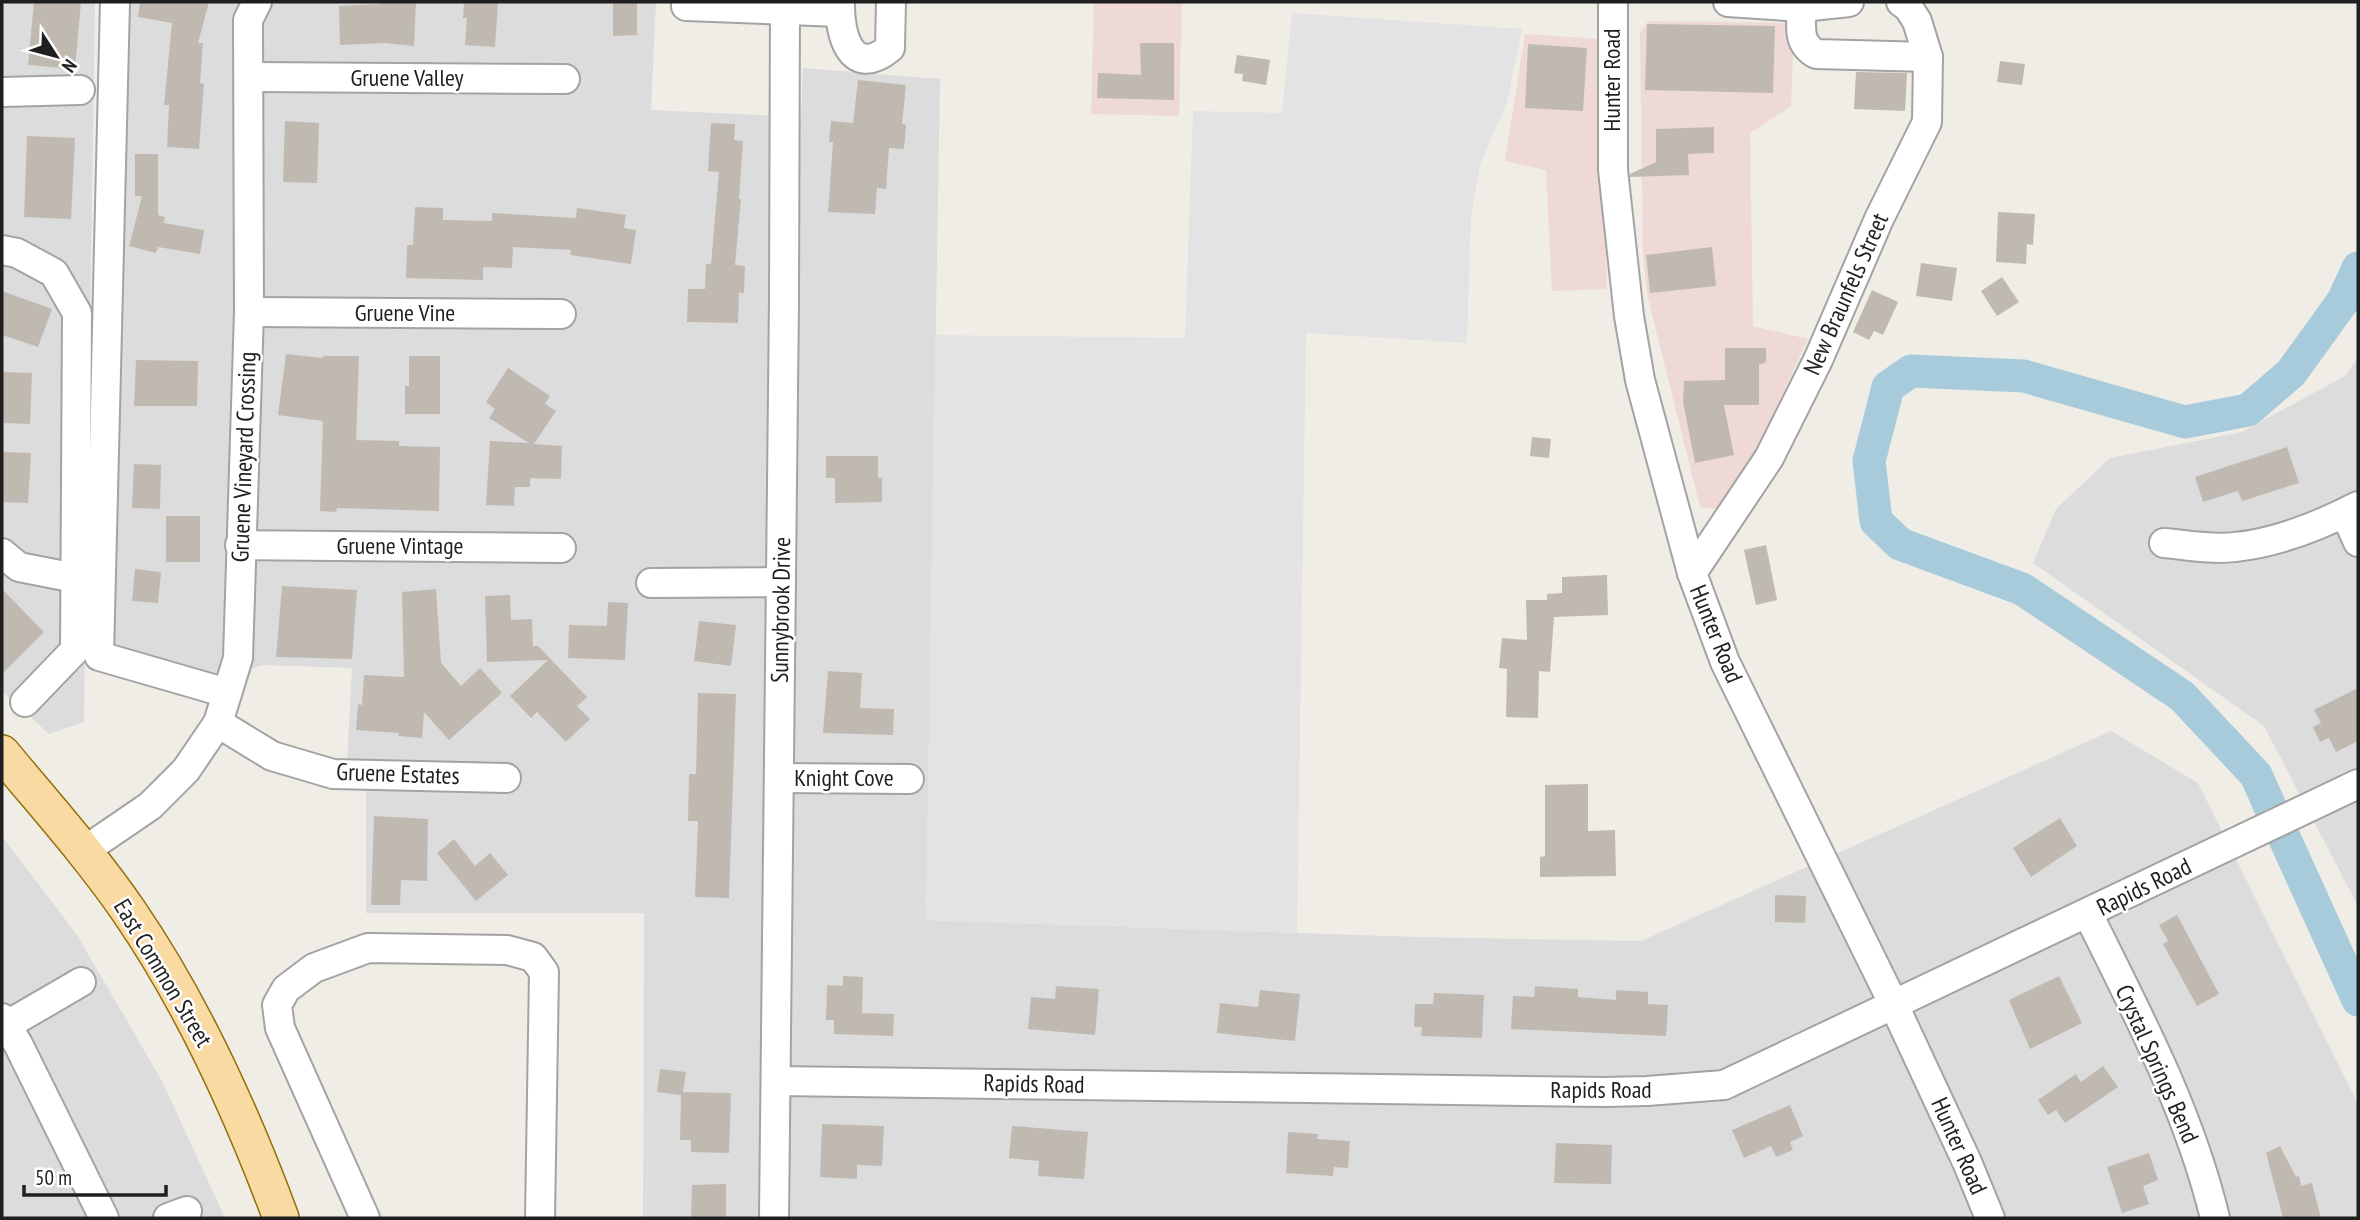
<svg xmlns="http://www.w3.org/2000/svg" width="2360" height="1220" font-family="'PT Sans Narrow',sans-serif">
<style>
.residential{fill:#dddcdc}
.commercial{fill:#efd9d6}
.parking{fill:#e3e3e3}
.lines{fill:none;stroke-linecap:round;stroke-linejoin:round}
.river{stroke:#a8cbdb;stroke-width:33}
.building{fill:#c0b9b2}
.minor-casing{stroke:#a3a3a3;stroke-width:32}
.major-casing{stroke:#937007;stroke-width:38}
.minor{stroke:#fff;stroke-width:28}
.major{stroke:#f8daa2;stroke-width:35}
.labels{text-anchor:middle;stroke-width:5;stroke-linejoin:round;paint-order:stroke}
.street-label{font-size:24px;fill:#1f1f1f;stroke:#fff}
</style>
<rect width="100%" height="100%" fill="#efede5"/>
<g class="residential">
<path d="M 2,2 L 95,2 L 84,722 L 49,734 L 2,691 Z"/>
<path d="M 125,2 L 656,2 L 651,110 L 801,117 L 803,68 L 940,79 L 926,920 L 1418,937 L 1641,941 L 2111,731 L 2198,783 L 2358,1104 L 2358,1218 L 643,1218 L 644,913 L 366,913 L 366,764 L 347,763 L 352,668 L 263,665 L 212,681 L 113,652 Z"/>
<path d="M 2358,357 L 2358,906 L 2264,726 L 2033,563 L 2056,509 L 2110,458 L 2242,432 L 2345,376 Z"/>
<path d="M 2,836 L 77,935 L 162,1081 L 225,1218 L 2,1218 Z"/>
</g>
<g class="commercial">
<path d="M 1094,2 L 1182,2 L 1179,116 L 1091,114 Z"/>
<path d="M 1648,21 L 1794,23 L 1791,106 L 1750,133 L 1753,326 L 1808,339 L 1738,490 L 1720,510 L 1700,507 L 1647,294 L 1643,255 L 1640,33 Z"/>
<path d="M 1525,34 L 1599,39 L 1607,289 L 1552,291 L 1546,170 L 1505,161 Z"/>
</g>
<path class="parking" d="M 1292,13 L 1522,29 L 1507,102 L 1480,165 L 1471,216 L 1467,343 L 1306,333 L 1297,933 L 926,920 L 935,335 L 1185,338 L 1193,111 L 1282,113 Z"/>
<g class="lines">
<g class="river">
<path d="M 2271,809 L 2256,775 L 2182,696 L 2022,589 L 1900,544 L 1876,521 L 1869,461 L 1888,387 L 1911,371 L 2024,376 L 2185,422 L 2248,410 L 2291,373 L 2343,301 L 2358,268"/>
<path d="M 2284,837 L 2358,1000"/>
</g>
</g>
<g class="building">
<path d="M 34,2 L 81,2 L 75,69 L 28,65 Z"/>
<path d="M 140,2 L 209,2 L 198,43 L 203,43 L 200,83 L 204,84 L 199,149 L 167,147 L 169,105 L 164,105 L 172,23 L 138,17 Z"/>
<path d="M 381,2 L 416,3 L 414,46 L 384,43 L 340,45 L 339,6 L 381,4 Z"/>
<path d="M 464,2 L 498,2 L 495,47 L 465,45 L 467,18 L 463,18 Z"/>
<path d="M 613,2 L 637,2 L 637,35 L 613,36 Z"/>
<path d="M 1647,24 L 1775,26 L 1773,93 L 1645,90 Z"/>
<path d="M 1140,43 L 1174,43 L 1174,100 L 1097,98 L 1098,73 L 1141,75 Z"/>
<path d="M 1528,44 L 1587,48 L 1583,111 L 1525,108 Z"/>
<path d="M 1237,55 L 1270,60 L 1266,85 L 1242,81 L 1243,74 L 1234,73 Z"/>
<path d="M 2000,61 L 2025,64 L 2022,85 L 1997,82 Z"/>
<path d="M 1856,72 L 1907,73 L 1905,111 L 1854,109 Z"/>
<path d="M 858,80 L 906,85 L 902,124 L 906,125 L 904,149 L 889,148 L 886,189 L 877,188 L 875,214 L 828,212 L 833,142 L 829,142 L 831,121 L 853,123 Z"/>
<path d="M 285,121 L 319,123 L 317,183 L 283,182 Z"/>
<path d="M 711,123 L 735,124 L 734,140 L 743,141 L 739,199 L 741,199 L 735,265 L 745,266 L 744,293 L 739,292 L 738,323 L 687,322 L 688,289 L 705,289 L 706,264 L 711,264 L 719,172 L 708,171 Z"/>
<path d="M 1714,127 L 1714,153 L 1688,154 L 1689,175 L 1630,177 L 1630,174 L 1656,162 L 1656,129 Z"/>
<path d="M 27,136 L 75,138 L 71,219 L 24,217 Z"/>
<path d="M 135,154 L 158,154 L 158,215 L 165,217 L 164,223 L 204,230 L 200,254 L 158,247 L 156,253 L 129,246 L 142,196 L 135,196 Z"/>
<path d="M 415,207 L 443,208 L 443,220 L 492,221 L 492,213 L 576,218 L 577,208 L 626,215 L 624,228 L 636,230 L 631,264 L 570,255 L 571,250 L 513,247 L 512,268 L 483,267 L 483,280 L 406,278 L 407,245 L 413,245 Z"/>
<path d="M 1998,212 L 2035,214 L 2033,245 L 2027,244 L 2026,264 L 1996,262 Z"/>
<path d="M 1712,247 L 1716,286 L 1650,293 L 1646,255 Z"/>
<path d="M 1921,263 L 1957,268 L 1952,301 L 1916,296 Z"/>
<path d="M 2002,277 L 2019,302 L 1997,316 L 1981,291 Z"/>
<path d="M 1872,290 L 1898,302 L 1883,335 L 1874,331 L 1869,340 L 1853,332 Z"/>
<path d="M 2,291 L 52,309 L 38,347 L 2,335 Z"/>
<path d="M 1725,348 L 1766,348 L 1766,362 L 1759,365 L 1759,405 L 1724,405 L 1734,455 L 1695,463 L 1683,402 L 1684,381 L 1725,380 Z"/>
<path d="M 286,354 L 323,358 L 323,356 L 359,356 L 356,440 L 399,441 L 399,446 L 440,447 L 439,511 L 337,508 L 336,512 L 320,511 L 323,421 L 278,415 Z"/>
<path d="M 409,356 L 440,356 L 440,414 L 405,414 L 405,386 L 409,386 Z"/>
<path d="M 136,360 L 198,361 L 197,406 L 134,406 Z"/>
<path d="M 508,368 L 550,396 L 545,404 L 556,411 L 534,444 L 562,446 L 561,479 L 530,478 L 530,487 L 515,487 L 514,506 L 486,505 L 490,441 L 529,443 L 489,418 L 495,409 L 486,402 Z"/>
<path d="M 2,372 L 32,373 L 30,424 L 2,423 Z"/>
<path d="M 1532,437 L 1551,439 L 1549,458 L 1530,456 Z"/>
<path d="M 2287,447 L 2299,483 L 2242,501 L 2238,491 L 2203,502 L 2195,477 Z"/>
<path d="M 2,452 L 31,453 L 28,503 L 2,502 Z"/>
<path d="M 826,456 L 878,456 L 878,478 L 882,478 L 882,502 L 835,503 L 835,478 L 826,478 Z"/>
<path d="M 134,464 L 161,465 L 160,509 L 132,508 Z"/>
<rect x="166" y="516" width="34" height="46"/>
<path d="M 1766,545 L 1777,600 L 1756,605 L 1744,550 Z"/>
<path d="M 135,569 L 161,572 L 158,603 L 132,601 Z"/>
<path d="M 1607,575 L 1608,615 L 1554,617 L 1550,672 L 1539,671 L 1538,718 L 1506,717 L 1507,669 L 1499,668 L 1502,638 L 1527,640 L 1526,600 L 1547,600 L 1547,594 L 1562,593 L 1562,577 Z"/>
<path d="M 282,586 L 357,590 L 352,659 L 276,657 Z"/>
<path d="M 2,589 L 44,632 L 2,674 Z"/>
<path d="M 436,589 L 441,663 L 461,686 L 480,668 L 502,693 L 449,740 L 424,712 L 422,738 L 398,736 L 399,733 L 356,730 L 358,704 L 362,705 L 364,675 L 404,677 L 402,592 Z"/>
<path d="M 510,595 L 511,620 L 532,619 L 533,646 L 538,646 L 587,697 L 577,706 L 590,719 L 566,742 L 537,712 L 531,718 L 510,696 L 548,660 L 487,662 L 485,596 Z"/>
<path d="M 608,602 L 628,603 L 625,660 L 568,658 L 569,625 L 607,626 Z"/>
<path d="M 699,621 L 736,625 L 731,666 L 694,661 Z"/>
<path d="M 828,671 L 862,673 L 860,708 L 894,709 L 893,735 L 823,733 Z"/>
<path d="M 2358,688 L 2358,741 L 2336,752 L 2329,738 L 2320,742 L 2313,727 L 2321,723 L 2314,710 Z"/>
<path d="M 698,693 L 736,694 L 729,898 L 695,897 L 698,821 L 688,821 L 689,774 L 696,774 Z"/>
<path d="M 1588,784 L 1588,831 L 1615,830 L 1616,876 L 1540,877 L 1540,857 L 1545,856 L 1545,785 Z"/>
<path d="M 374,816 L 428,819 L 427,881 L 401,880 L 400,905 L 371,905 Z"/>
<path d="M 2060,818 L 2077,846 L 2031,877 L 2013,848 Z"/>
<path d="M 454,839 L 475,866 L 490,853 L 508,875 L 476,901 L 437,853 Z"/>
<path d="M 1775,895 L 1806,896 L 1805,923 L 1775,922 Z"/>
<path d="M 2177,915 L 2219,994 L 2197,1006 L 2163,944 L 2168,941 L 2159,925 Z"/>
<path d="M 843,976 L 863,977 L 862,1013 L 894,1014 L 893,1036 L 834,1034 L 834,1020 L 826,1020 L 827,985 L 843,986 Z"/>
<path d="M 2059,976 L 2082,1023 L 2030,1049 L 2009,1000 Z"/>
<path d="M 1056,986 L 1099,989 L 1095,1035 L 1028,1029 L 1031,997 L 1055,999 Z"/>
<path d="M 1535,986 L 1578,989 L 1578,997 L 1616,1000 L 1616,990 L 1648,992 L 1648,1004 L 1668,1005 L 1666,1036 L 1511,1029 L 1513,996 L 1534,997 Z"/>
<path d="M 1260,990 L 1300,994 L 1295,1041 L 1217,1033 L 1220,1003 L 1258,1007 Z"/>
<path d="M 1434,993 L 1484,995 L 1482,1038 L 1421,1036 L 1422,1027 L 1414,1027 L 1415,1004 L 1433,1004 Z"/>
<path d="M 2103,1066 L 2118,1087 L 2065,1123 L 2056,1110 L 2048,1115 L 2038,1100 L 2076,1074 L 2081,1082 Z"/>
<path d="M 660,1069 L 686,1072 L 683,1092 L 731,1093 L 729,1153 L 691,1152 L 691,1140 L 680,1140 L 681,1095 L 657,1092 Z"/>
<path d="M 1790,1105 L 1803,1136 L 1790,1142 L 1793,1150 L 1776,1157 L 1771,1146 L 1744,1158 L 1732,1130 Z"/>
<path d="M 822,1124 L 884,1126 L 882,1166 L 857,1165 L 857,1179 L 820,1177 Z"/>
<path d="M 1012,1126 L 1088,1132 L 1084,1179 L 1038,1176 L 1039,1161 L 1009,1158 Z"/>
<path d="M 1288,1132 L 1318,1134 L 1317,1139 L 1350,1141 L 1348,1168 L 1334,1167 L 1333,1176 L 1286,1173 Z"/>
<path d="M 1556,1143 L 1612,1145 L 1611,1184 L 1554,1183 Z"/>
<path d="M 2280,1146 L 2296,1177 L 2299,1176 L 2301,1186 L 2312,1183 L 2321,1218 L 2283,1218 L 2266,1153 Z"/>
<path d="M 2149,1153 L 2158,1180 L 2143,1186 L 2149,1204 L 2122,1213 L 2107,1167 Z"/>
<path d="M 726,1184 L 726,1218 L 691,1218 L 692,1185 Z"/>
</g>
<g class="lines">
<g class="minor-casing">
<g id="minor">
<path d="M 115,2 L 99,656 L 227,693"/>
<path d="M 686,2 L 686,6 L 839,12"/>
<path d="M 840,2 C 839,34 851,80 890,48 L 891,2"/>
<path d="M 1613,2 L 1613,170 L 1629,316 L 1640,380 L 1692,573 L 1725,662 L 1893,1003 L 1967,1162 L 1990,1218"/>
<path d="M 1728,2 L 1802,7 L 1849,2"/>
<path d="M 1802,7 C 1801,26 1797,43 1816,54 L 1928,57"/>
<path d="M 250,77 L 565,79"/>
<path d="M 2,92 L 80,90"/>
<path d="M 2,250 L 17,253 L 54,273 L 77,313 L 75,650 L 25,702"/>
<path d="M 249,312 L 561,314"/>
<path d="M 2345,513 L 2358,542"/>
<path d="M 2164,543 C 2187,545 2212,550 2235,547 C 2277,543 2321,525 2358,506"/>
<path d="M 240,545 L 561,548"/>
<path d="M 2,553 L 19,567 L 75,578"/>
<path d="M 1692,573 L 1769,458 L 1818,360 L 1879,219 L 1927,122 L 1928,57 L 1917,21 L 1908,7 L 1901,2"/>
<path d="M 651,583 L 781,582"/>
<path d="M 218,723 L 272,756 L 333,774 L 506,778"/>
<path d="M 779,778 L 909,779"/>
<path d="M 84,851 L 150,806 L 186,770 L 218,723 L 238,658 L 249,312 L 248,20 L 257,2"/>
<path d="M 2088,914 C 2137,1013 2189,1110 2215,1218"/>
<path d="M 2,1018 L 18,1044 L 104,1218"/>
<path d="M 7,1025 L 81,982"/>
<path d="M 776,1081 L 1605,1092 L 1647,1091 L 1724,1085 L 2358,784"/>
<path d="M 168,1218 L 187,1211"/>
<path d="M 365,1218 L 280,1028 L 277,1005 L 286,989 L 314,968 L 368,948 L 507,950 L 533,957 L 544,972 L 540,1218"/>
<path d="M 774,1218 L 784,300 L 785,2"/>
</g>
</g>
<g class="major-casing">
<path id="major" d="M 2,753 C 45,805 90,855 128,910 C 192,1003 242,1113 281,1218"/>
</g>
<use href="#minor" class="minor"/>
<use href="#major" class="major"/>
</g>
<g class="labels">
<g class="street-label">
<text x="407" y="86">Gruene Valley</text>
<text transform="translate(1612 80) rotate(-90)" y="8">Hunter Road</text>
<text transform="translate(1846 294) rotate(-66)" y="8">New Braunfels Street</text>
<text x="405" y="321">Gruene Vine</text>
<text transform="translate(244 457) rotate(-88)" y="8">Gruene Vineyard Crossing</text>
<text x="400" y="554">Gruene Vintage</text>
<text transform="translate(781 610) rotate(-89)" y="8">Sunnybrook Drive</text>
<text transform="translate(1716 634) rotate(68)" y="8">Hunter Road</text>
<text transform="translate(398 774) rotate(2)" y="8">Gruene Estates</text>
<text x="844" y="786">Knight Cove</text>
<text transform="translate(2144 887) rotate(-26)" y="8">Rapids Road</text>
<text transform="translate(163 973) rotate(59)" y="8">East Common Street</text>
<text transform="translate(2157 1064) rotate(66)" y="8">Crystal Springs Bend</text>
<text transform="translate(1034 1084) rotate(1)" y="8">Rapids Road</text>
<text x="1601" y="1098">Rapids Road</text>
<text transform="translate(1959 1146) rotate(66)" y="8">Hunter Road</text>
</g>
</g>
<rect width="2360" height="1220" fill="none" stroke="#1f1f1f" stroke-width="7"/>
<g transform="translate(56 56) rotate(126)" stroke="#ffffff" stroke-width="5" paint-order="stroke">
<path d="M0-5L12 26L0 18L-12 26Z" fill="#1f1f1f"/>
<text y="-10" font-size="19" font-weight="bold" text-anchor="middle" fill="#1f1f1f">N</text>
</g>
<path d="M24 1185v10h142v-10" fill="none" stroke="#1f1f1f" stroke-width="3.5"/>
<text x="35" y="1185" font-size="21" fill="#1f1f1f" stroke="#ffffff" stroke-width="5" paint-order="stroke">50 m</text>
</svg>
